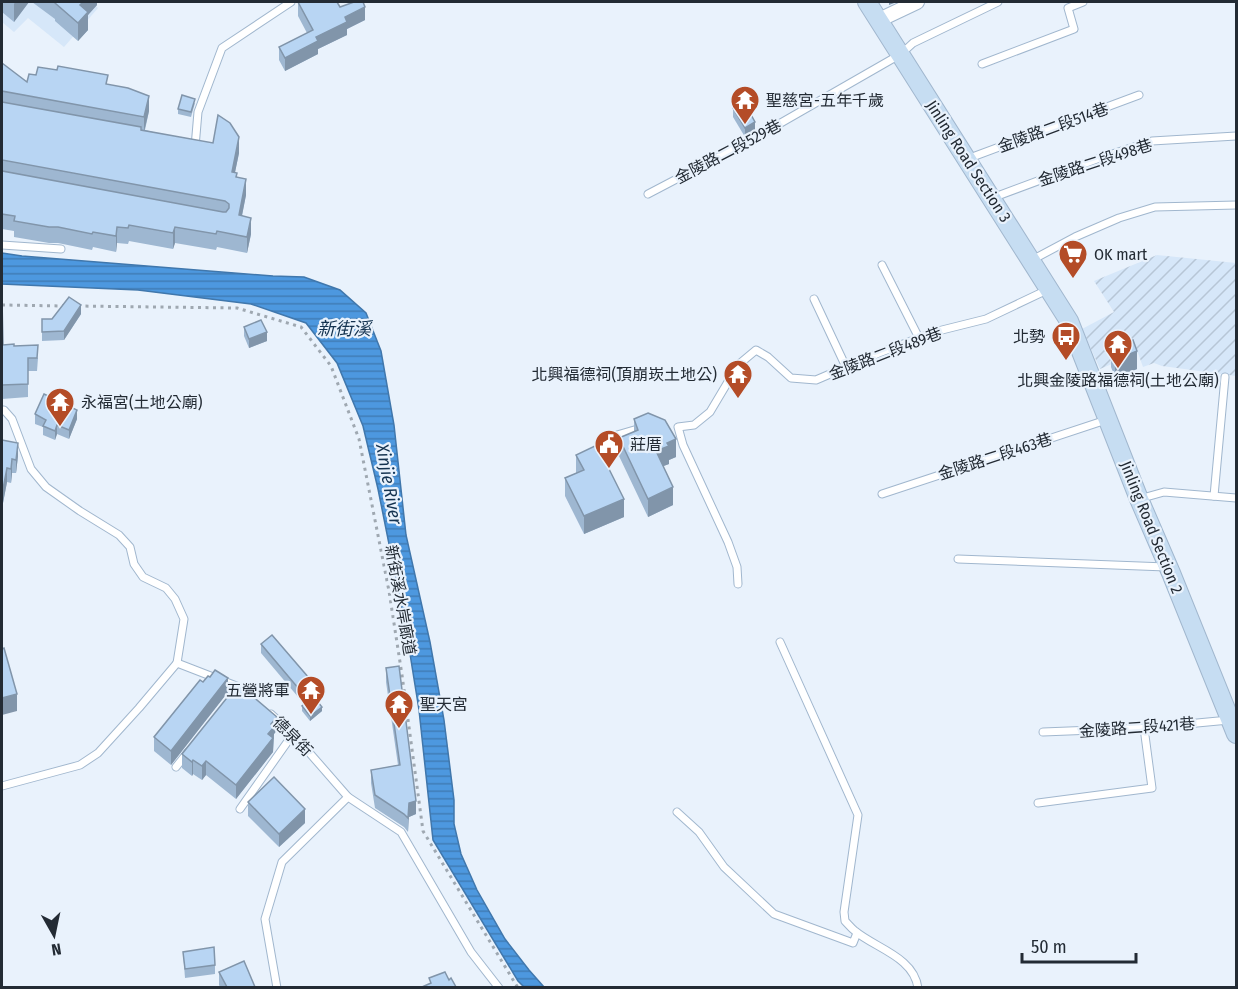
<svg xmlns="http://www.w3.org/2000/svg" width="1238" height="989" font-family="'Fira Sans Condensed','Noto Sans TC',sans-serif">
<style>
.built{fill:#d6e7f9}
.industrial{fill:url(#industrial-furrows)}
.water{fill:url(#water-rules);stroke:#4077ac;stroke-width:1.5}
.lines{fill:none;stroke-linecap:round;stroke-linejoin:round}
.lane-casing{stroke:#a1b7ce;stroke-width:9}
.street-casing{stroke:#a1b7ce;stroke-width:16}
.secondary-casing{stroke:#a1b7ce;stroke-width:20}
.path{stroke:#9fa8b1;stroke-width:3;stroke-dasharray:3 4.5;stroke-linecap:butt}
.lane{stroke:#fff;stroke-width:7}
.street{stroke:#fff;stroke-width:14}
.secondary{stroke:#c6ddf2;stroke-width:18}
.wall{fill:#9eb7d1}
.shaded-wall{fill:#8195aa}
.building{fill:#b8d5f3;stroke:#8195aa;stroke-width:1.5}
.labels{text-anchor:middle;stroke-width:4.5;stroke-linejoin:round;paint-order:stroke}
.poi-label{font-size:16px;fill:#232b34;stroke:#e9f2fc;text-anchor:start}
.street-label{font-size:16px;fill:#232b34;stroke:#e9f2fc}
.water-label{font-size:18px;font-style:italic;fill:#13324f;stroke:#e9f2fc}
</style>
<defs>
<pattern id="industrial-furrows" width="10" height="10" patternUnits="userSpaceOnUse" patternTransform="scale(1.5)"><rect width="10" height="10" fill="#d6e7f9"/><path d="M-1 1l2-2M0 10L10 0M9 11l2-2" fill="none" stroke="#b7c6d6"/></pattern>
<pattern id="water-rules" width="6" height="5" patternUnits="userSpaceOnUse" patternTransform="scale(1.5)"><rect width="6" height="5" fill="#4d98df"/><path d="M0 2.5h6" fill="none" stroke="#407cb6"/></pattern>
</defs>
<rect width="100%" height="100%" fill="#e9f2fc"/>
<path class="built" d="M 2,2 L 92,2 L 98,8 L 64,47 L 28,18 L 14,32 L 2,22 Z"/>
<path class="industrial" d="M 1157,255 L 1236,263 L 1236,376 L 1162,366 L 1154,363 L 1143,367 L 1138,353 L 1100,369 L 1082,329 L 1114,312 L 1094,281 Z"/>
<path class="water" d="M 2,253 L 22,256 L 273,276 L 304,277 L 340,290 L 366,313 L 381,351 L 394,425 L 406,535 L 430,642 L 444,720 L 454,800 L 454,824 L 461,854 L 477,890 L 505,939 L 529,970 L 544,987 L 524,987 L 518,981 L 433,840 L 419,710 L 406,629 L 378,489 L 363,426 L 337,363 L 306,323 L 251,304 L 138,290 L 2,284 Z"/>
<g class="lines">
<g class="lane-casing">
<g id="lane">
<path d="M 982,64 L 1074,29 L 1068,8 L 1083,2"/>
<path d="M 193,146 L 195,147 L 198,112 L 222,48 L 291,2"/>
<path d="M 967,159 L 1139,95"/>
<path d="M 648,194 L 751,140 L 901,54 L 913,43 L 998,2"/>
<path d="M 992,198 L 1097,159 L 1152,141 L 1236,136"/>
<path d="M 2,245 L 61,249"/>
<path d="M 1032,260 L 1075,237 L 1119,218 L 1155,207 L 1236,205"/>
<path d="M 882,265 L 919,338"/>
<path d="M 814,299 L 846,367"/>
<path d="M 2,410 L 4,410 L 12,419 L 31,469 L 46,487 L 80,511 L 119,535 L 130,547 L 134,564 L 143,577 L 166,588 L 175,599 L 184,619 L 177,663"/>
<path d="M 617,435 L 641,428"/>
<path d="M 882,494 L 1106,420"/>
<path d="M 1214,496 L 1225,377"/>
<path d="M 1139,499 L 1164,492 L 1236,498"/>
<path d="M 958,559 L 1166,567"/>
<path d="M 738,584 L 737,567 L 728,542 L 683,445 L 678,427 L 694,425 L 710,412 L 738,365 L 756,350 L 768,357 L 791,378 L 816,380 L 879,353 L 938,331 L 986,319 L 1047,290"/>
<path d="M 780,642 L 858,815 L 844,912 L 845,921 C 848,924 851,928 855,931 C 875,948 914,957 918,988"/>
<path d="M 177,663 L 239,687 L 244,691"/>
<path d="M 271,714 L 293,734 L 348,797 L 401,832 L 471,952 L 499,988"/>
<path d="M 1043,732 L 1144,728 L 1229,720"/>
<path d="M 176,767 L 188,752"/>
<path d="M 2,786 L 80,765 L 98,753 L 139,708 L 177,663"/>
<path d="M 1038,803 L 1152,788 L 1144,728"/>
<path d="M 240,809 L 293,734"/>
<path d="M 677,812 L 699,832 L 724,867 L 774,914 L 853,943 L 857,933"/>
<path d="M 277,988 L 265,919 L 282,862 L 348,797"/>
</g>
</g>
<g class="street-casing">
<path id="street" d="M 879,20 L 917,2"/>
</g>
<g class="secondary-casing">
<path id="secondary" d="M 867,2 L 1069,321 L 1139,499 L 1171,573 L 1236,734"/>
</g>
<g class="path">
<path d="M 2,305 L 65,306"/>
<path d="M 78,306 L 237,308 L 301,327 L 331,366 L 359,439 L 389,591 L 402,675 L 423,831 L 518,988"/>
</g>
<use href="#lane" class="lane"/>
<use href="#street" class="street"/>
<use href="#secondary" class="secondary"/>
</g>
<g class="wall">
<path d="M 2,2 L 29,2 L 14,22 L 2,12 Z"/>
<path d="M 32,2 L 97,2 L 97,5 L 88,15 L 88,30 L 78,41 L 55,21 L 55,19 Z"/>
<path d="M 298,2 L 340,7 L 365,20 L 347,29 L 347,35 L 318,49 L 318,54 L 285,71 L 279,60 L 279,47 L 307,33 L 298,16 Z"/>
<path d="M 2,63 L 27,82 L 108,84 L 149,111 L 145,130 L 239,153 L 235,172 L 246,195 L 242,216 L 251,234 L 247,253 L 217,247 L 216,250 L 175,243 L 173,249 L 129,241 L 128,244 L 117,243 L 116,252 L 93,247 L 92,250 L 58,243 L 49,243 L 14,237 L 14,231 L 2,229 Z"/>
<path d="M 195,103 L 191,117 L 178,114 L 178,109 Z"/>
<path d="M 733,108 L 755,131 L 745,137 L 733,117 Z"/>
<path d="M 2,300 L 3,345 L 14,346 L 38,358 L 37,371 L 28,371 L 28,397 L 2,399 Z"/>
<path d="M 81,314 L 64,340 L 42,341 L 42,319 L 52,319 Z"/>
<path d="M 244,327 L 267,341 L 249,348 L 244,336 Z"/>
<path d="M 1111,349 L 1137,369 L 1115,378 L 1111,367 Z"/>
<path d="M 35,414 L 77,419 L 69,439 L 57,434 L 55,440 L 43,435 L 43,427 L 35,424 Z"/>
<path d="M 634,419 L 676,457 L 669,460 L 669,464 L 663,466 L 673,505 L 648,517 L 619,456 L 619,438 L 634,432 Z"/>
<path d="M 2,440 L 18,456 L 16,473 L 12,473 L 11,483 L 7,482 L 3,503 L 2,503 Z"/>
<path d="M 576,455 L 624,517 L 584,534 L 565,496 L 565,478 L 576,473 Z"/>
<path d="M 261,644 L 315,694 L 304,704 L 261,653 Z"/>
<path d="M 386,668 L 416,814 L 409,817 L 408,832 L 404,827 L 375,808 L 371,783 L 371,770 L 398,765 L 386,682 Z"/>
<path d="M 203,682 L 228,692 L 171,765 L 154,751 L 154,737 Z"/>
<path d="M 302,706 L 322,711 L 310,721 L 302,711 Z"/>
<path d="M 277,730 L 274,734 L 273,752 L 236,799 L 206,775 L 202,780 L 193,774 L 192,776 L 182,768 L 182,754 Z"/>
<path d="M 248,802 L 305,823 L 279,847 L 248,816 Z"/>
<path d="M 183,952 L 215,965 L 215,974 L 185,978 Z"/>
<path d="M 219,972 L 255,987 L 220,987 L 219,985 Z"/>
</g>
<g class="shaded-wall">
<path d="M 15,2 L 29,2 L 14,22 L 14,4 Z"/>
<path d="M 83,2 L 97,2 L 97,5 L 88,15 L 88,30 L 78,41 L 78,23 L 80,5 Z"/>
<path d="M 889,2 L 897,2 L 889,5 Z"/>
<path d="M 365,7 L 365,20 L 347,29 L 347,35 L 318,49 L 318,54 L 285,71 L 285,58 L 345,17 Z"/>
<path d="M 2,91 L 3,91 L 3,106 L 2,107 Z"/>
<path d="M 149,96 L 149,111 L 144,132 L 144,117 Z"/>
<path d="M 755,122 L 755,131 L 745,137 L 745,128 Z"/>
<path d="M 239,137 L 239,153 L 232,187 L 232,172 Z"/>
<path d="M 246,179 L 246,195 L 239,230 L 239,215 Z"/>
<path d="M 251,218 L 251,234 L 247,253 L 247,237 Z"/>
<path d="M 117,227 L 117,243 L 116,252 L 116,236 Z"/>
<path d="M 175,227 L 175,243 L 173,249 L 173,233 Z"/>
<path d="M 81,305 L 81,314 L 64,340 L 64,331 Z"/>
<path d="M 267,332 L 267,341 L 249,348 L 249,339 Z"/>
<path d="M 1137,351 L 1137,369 L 1115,378 L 1115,360 Z"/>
<path d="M 77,410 L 77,419 L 69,439 L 69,430 Z"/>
<path d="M 57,425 L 57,434 L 55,440 L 55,431 Z"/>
<path d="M 676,439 L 676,457 L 669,460 L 669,464 L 656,469 L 656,451 L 667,443 Z"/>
<path d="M 18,443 L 18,456 L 16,473 L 16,460 Z"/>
<path d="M 12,459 L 12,473 L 11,483 L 11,469 Z"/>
<path d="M 7,468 L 7,482 L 3,503 L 3,489 Z"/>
<path d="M 673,487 L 673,505 L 648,517 L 648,499 Z"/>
<path d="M 624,499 L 624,517 L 584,534 L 584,516 Z"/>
<path d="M 228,678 L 228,692 L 171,765 L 171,751 Z"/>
<path d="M 315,685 L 315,694 L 304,704 L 304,695 Z"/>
<path d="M 17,694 L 17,711 L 2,715 L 2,698 Z"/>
<path d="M 322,707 L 322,711 L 310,721 L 310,716 Z"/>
<path d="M 277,717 L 277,730 L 274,734 L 273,752 L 236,799 L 236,785 L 268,734 L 271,724 Z"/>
<path d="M 193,760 L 193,774 L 192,776 L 192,762 Z"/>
<path d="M 206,761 L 206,775 L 202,780 L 202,766 Z"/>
<path d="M 416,801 L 416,814 L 409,817 L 408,832 L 409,803 Z"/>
<path d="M 305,809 L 305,823 L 279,847 L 279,834 Z"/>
</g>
<g class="building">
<path d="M 56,2 L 83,2 L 80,5 L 88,12 L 78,23 L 55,3 Z"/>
<path d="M 298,2 L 337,2 L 340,7 L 354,2 L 363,2 L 365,7 L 345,17 L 347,22 L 316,37 L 318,41 L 285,58 L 279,47 L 313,30 Z"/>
<path d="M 2,63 L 27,82 L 29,74 L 36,75 L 38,67 L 57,70 L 58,66 L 108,75 L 106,84 L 128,88 L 149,96 L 144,117 L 2,91 Z"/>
<path d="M 182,95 L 195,99 L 191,112 L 178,109 Z"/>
<path d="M 2,102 L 141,127 L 141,130 L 213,143 L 218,115 L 230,123 L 239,137 L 232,172 L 237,173 L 236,177 L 246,179 L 239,215 L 251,218 L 247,237 L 217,231 L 216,234 L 175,227 L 173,233 L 129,225 L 128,228 L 117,227 L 116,236 L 93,232 L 92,234 L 58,227 L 49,227 L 14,221 L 15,216 L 2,214 L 2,171 L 223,212 L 226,212 L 229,208 L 229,204 L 225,201 L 2,160 Z"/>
<path d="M 744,102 L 755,122 L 745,128 L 733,108 Z"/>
<path d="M 69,297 L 81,305 L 64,331 L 42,332 L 42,319 L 52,319 Z"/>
<path d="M 2,300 L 3,345 L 14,344 L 14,346 L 38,345 L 37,358 L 28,358 L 28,384 L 2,385 Z"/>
<path d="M 261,320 L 267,332 L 249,339 L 244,327 Z"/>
<path d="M 1133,340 L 1137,351 L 1115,360 L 1111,349 Z"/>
<path d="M 44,394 L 77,410 L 69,430 L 57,425 L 55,431 L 43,426 L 46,420 L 35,414 Z"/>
<path d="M 648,413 L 665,420 L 676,439 L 667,443 L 669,446 L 656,451 L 673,487 L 648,499 L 619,438 L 638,430 L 634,419 Z"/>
<path d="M 2,440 L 18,443 L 16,460 L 12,459 L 11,469 L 7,468 L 3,489 L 2,489 Z"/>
<path d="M 597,445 L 624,499 L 584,516 L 565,478 L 584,470 L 576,455 Z"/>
<path d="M 272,635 L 315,685 L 304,695 L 261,644 Z"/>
<path d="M 4,648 L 17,694 L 2,698 L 2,649 Z"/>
<path d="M 399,666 L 416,801 L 409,803 L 408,818 L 404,814 L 375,795 L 371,770 L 400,765 L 386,668 Z"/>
<path d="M 215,670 L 228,678 L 171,751 L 154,737 L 200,680 L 203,682 L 208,676 L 210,677 Z"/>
<path d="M 238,684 L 277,717 L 271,724 L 274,727 L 268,734 L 273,738 L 236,785 L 206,761 L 202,766 L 193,760 L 192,762 L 182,754 Z"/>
<path d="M 314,697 L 322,707 L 310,716 L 302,706 Z"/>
<path d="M 274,777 L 305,809 L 279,834 L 248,802 Z"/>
<path d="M 214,947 L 215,965 L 185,969 L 183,952 Z"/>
<path d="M 244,961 L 255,987 L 227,987 L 219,972 Z"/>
<path d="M 445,972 L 449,980 L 451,978 L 456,987 L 422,987 L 431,983 L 429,978 Z"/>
</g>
<defs>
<g id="temple-pin" transform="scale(1.5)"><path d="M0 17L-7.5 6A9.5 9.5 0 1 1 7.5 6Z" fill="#b44c27" stroke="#e9f2fc"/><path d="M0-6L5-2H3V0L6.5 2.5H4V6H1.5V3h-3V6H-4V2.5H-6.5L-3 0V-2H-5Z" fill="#fff"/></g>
<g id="supermarket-pin" transform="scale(1.5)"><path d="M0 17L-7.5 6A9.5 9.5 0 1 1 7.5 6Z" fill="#b44c27" stroke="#e9f2fc"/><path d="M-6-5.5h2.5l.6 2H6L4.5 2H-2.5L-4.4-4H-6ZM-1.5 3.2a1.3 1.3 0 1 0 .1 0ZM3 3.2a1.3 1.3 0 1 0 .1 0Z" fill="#fff"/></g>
<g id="bus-pin" transform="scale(1.5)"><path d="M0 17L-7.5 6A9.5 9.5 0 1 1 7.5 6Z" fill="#b44c27" stroke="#e9f2fc"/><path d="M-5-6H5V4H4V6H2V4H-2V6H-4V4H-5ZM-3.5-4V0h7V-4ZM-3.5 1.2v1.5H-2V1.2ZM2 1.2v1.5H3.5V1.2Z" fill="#fff"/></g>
<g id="civic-pin" transform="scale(1.5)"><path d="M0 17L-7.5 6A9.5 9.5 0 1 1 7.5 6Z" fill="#b44c27" stroke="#e9f2fc"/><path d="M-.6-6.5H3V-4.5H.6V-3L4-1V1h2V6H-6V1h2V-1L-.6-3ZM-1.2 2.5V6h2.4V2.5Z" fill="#fff"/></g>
</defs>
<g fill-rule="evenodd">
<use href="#temple-pin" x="745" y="100"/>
<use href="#supermarket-pin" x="1073" y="254"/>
<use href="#bus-pin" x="1066" y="336"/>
<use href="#temple-pin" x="1118" y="344"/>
<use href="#temple-pin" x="738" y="374"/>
<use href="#temple-pin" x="60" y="402"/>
<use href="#civic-pin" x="609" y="444"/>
<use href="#temple-pin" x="311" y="690"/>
<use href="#temple-pin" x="399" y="704"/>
</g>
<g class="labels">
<g class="poi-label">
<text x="766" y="106">聖慈宮-五年千歲</text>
<text x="1094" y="260">OK mart</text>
<text x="1045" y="342" text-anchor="end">北勢</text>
<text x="717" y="380" text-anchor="end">北興福德祠(頂崩崁土地公)</text>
<text x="1118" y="386" text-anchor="middle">北興金陵路福德祠(土地公廟)</text>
<text x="81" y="408">永福宮(土地公廟)</text>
<text x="630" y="450">莊厝</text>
<text x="290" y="696" text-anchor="end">五營將軍</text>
<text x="420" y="710">聖天宮</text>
</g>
<g class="street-label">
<text transform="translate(1053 127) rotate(-20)" y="6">金陵路二段514巷</text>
<text transform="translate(728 151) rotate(-28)" y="6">金陵路二段529巷</text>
<text transform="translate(969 161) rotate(57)" y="6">Jinling Road Section 3</text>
<text transform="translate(1095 162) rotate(-18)" y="6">金陵路二段498巷</text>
<text transform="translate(885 353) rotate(-21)" y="6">金陵路二段489巷</text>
<text transform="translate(995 456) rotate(-18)" y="6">金陵路二段463巷</text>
<text transform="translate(1152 527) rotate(68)" y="6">Jinling Road Section 2</text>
<text transform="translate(401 600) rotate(80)" y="6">新街溪水岸廊道</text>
<text transform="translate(1137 727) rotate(-4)" y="6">金陵路二段421巷</text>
<text transform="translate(293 736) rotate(45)" y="6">德泉街</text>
</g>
<g class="water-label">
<text x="344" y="335">新街溪</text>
<text transform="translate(389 484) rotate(80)" y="6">Xinjie River</text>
</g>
</g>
<rect width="1238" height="989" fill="none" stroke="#232b34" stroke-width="6"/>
<g transform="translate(54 935) rotate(171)" stroke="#e9f2fc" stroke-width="4.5" paint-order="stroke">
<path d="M0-4.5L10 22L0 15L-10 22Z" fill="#232b34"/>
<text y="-9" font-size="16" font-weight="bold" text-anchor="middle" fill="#232b34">N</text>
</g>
<path d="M1022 953v9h114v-9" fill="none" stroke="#232b34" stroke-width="3"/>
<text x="1031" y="953" font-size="18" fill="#232b34" stroke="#e9f2fc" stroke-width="4.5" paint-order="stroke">50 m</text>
</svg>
